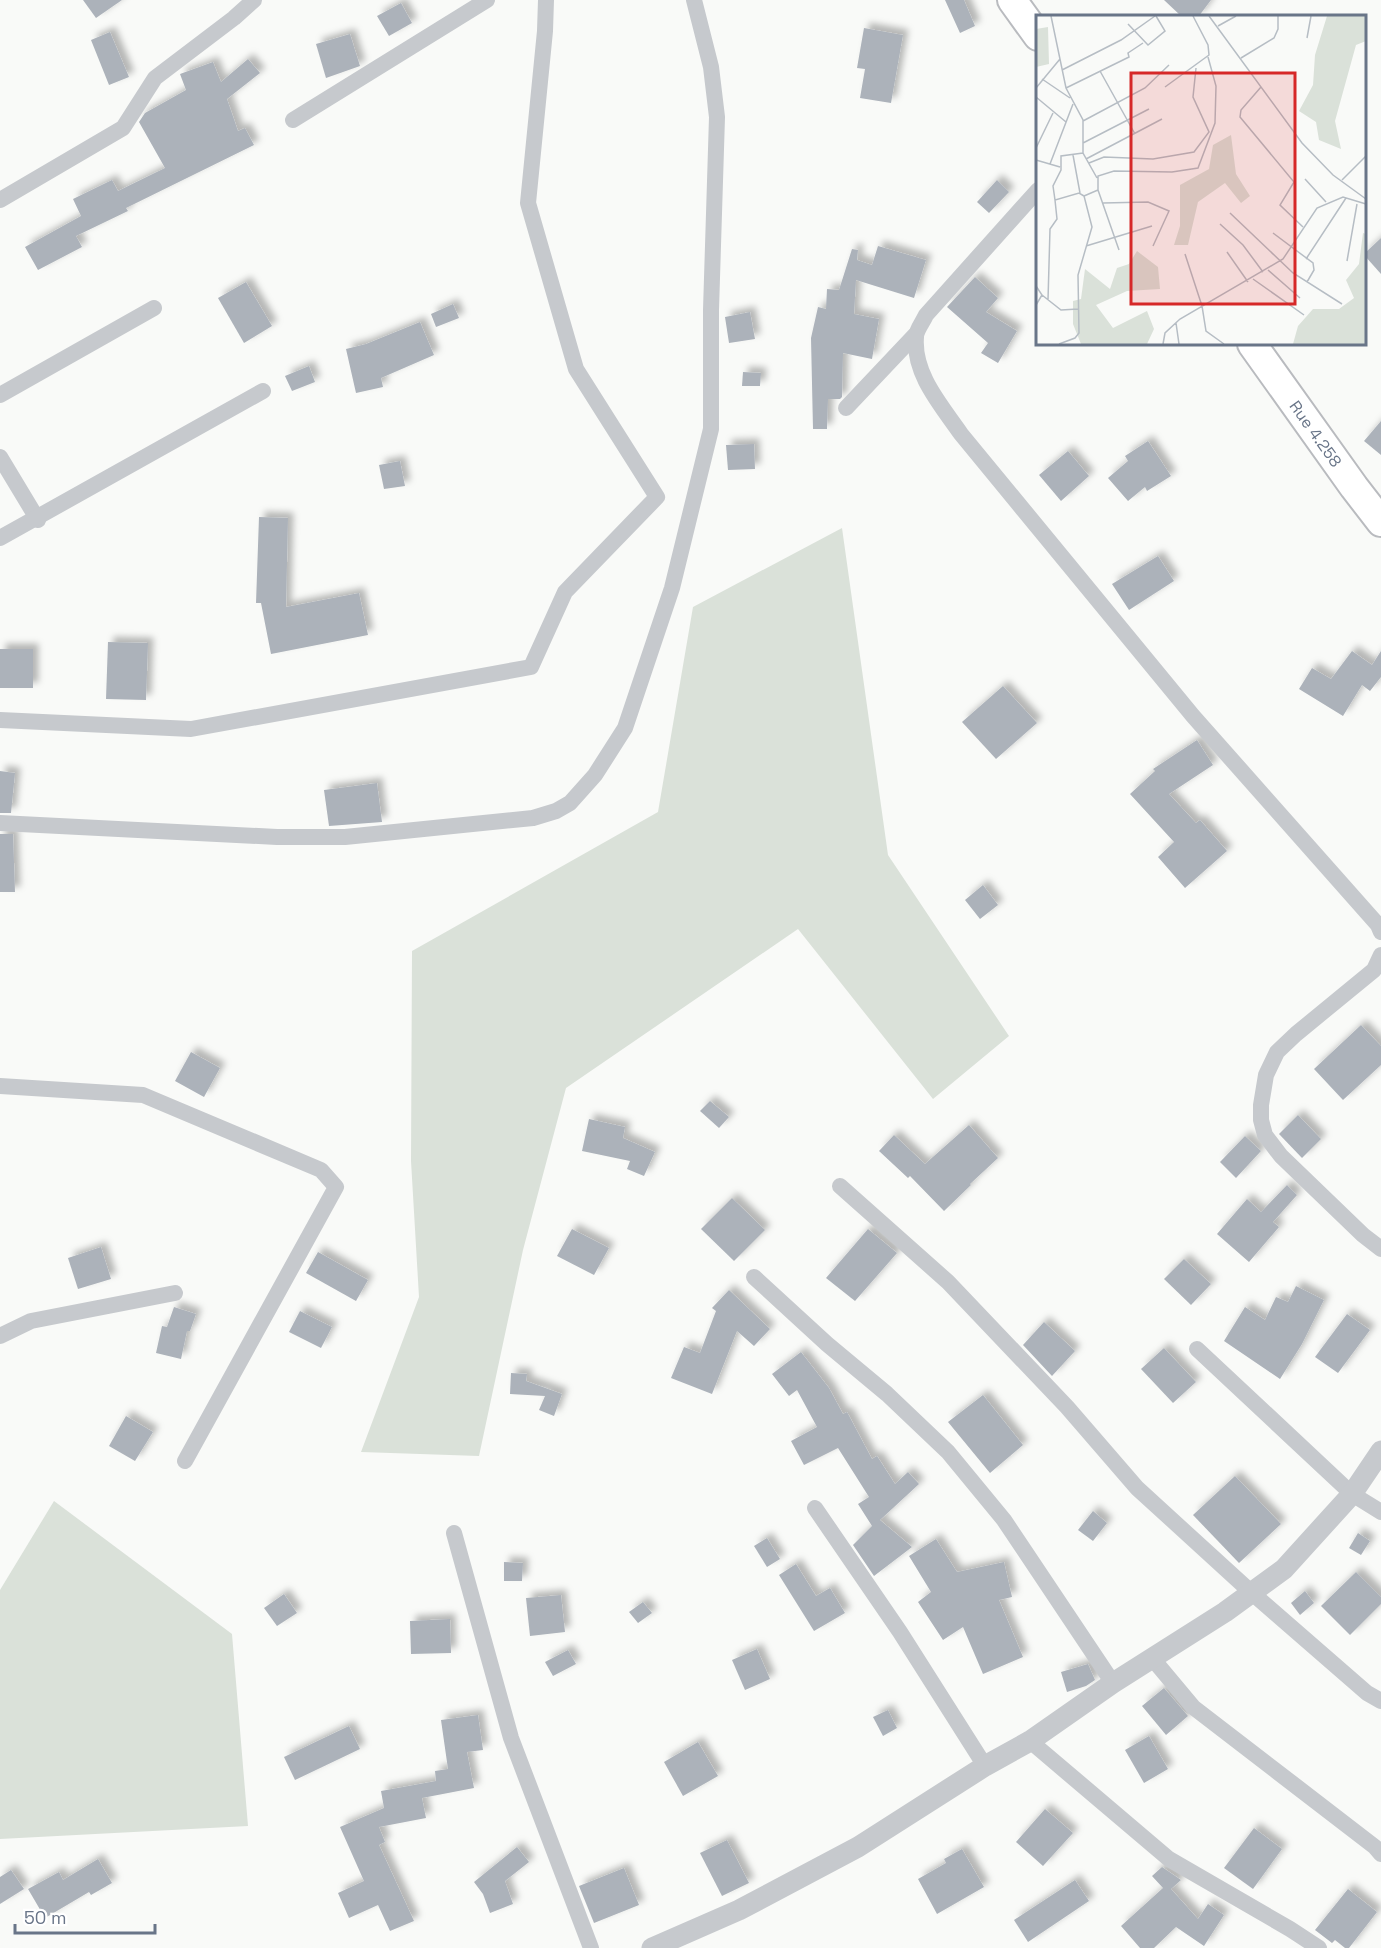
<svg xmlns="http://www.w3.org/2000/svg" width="1381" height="1948" font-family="'Space Grotesk',sans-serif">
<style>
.green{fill:#dae1d9}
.building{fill:#acb2ba;filter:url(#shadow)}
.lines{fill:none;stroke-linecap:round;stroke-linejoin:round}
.trunk-casing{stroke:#b9bbbf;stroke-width:32}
.minor{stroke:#c6c9cd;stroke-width:16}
.tertiary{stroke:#c6c9cd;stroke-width:21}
.trunk{stroke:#fff;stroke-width:28}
.labels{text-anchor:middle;stroke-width:6;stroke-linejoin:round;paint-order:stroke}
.street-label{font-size:16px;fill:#697588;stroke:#fff}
.inset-road{fill:none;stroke:#b6bdc4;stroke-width:1.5}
.view{fill:#d62828;fill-opacity:0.15;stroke:#d62828;stroke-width:3}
.inset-edge{fill:none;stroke:#697588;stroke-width:3}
</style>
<defs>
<filter id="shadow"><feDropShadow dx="5.5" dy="-5.5" stdDeviation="3" flood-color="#0004"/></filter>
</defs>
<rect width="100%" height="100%" fill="#f9faf8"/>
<g class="green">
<path d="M 842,528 L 888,855 L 1009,1036 L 933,1099 L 798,929 L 566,1088 L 523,1250 L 479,1456 L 361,1452 L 419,1297 L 411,1161 L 412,951 L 658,812 L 693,607 Z"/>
<path d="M 54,1501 L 232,1634 L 248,1826 L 0,1839 L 0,1590 Z"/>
</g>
<g class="building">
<path d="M 83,0 L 122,0 L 96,18 Z"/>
<path d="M 945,0 L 964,0 L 975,26 L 960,33 Z"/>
<path d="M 1164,0 L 1211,0 L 1199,16 L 1181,16 Z"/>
<path d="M 401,3 L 412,23 L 389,36 L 377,16 Z"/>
<path d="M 864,28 L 903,35 L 891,103 L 860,98 L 865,69 L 857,68 Z"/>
<path d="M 110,32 L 129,77 L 109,85 L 91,40 Z"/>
<path d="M 350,34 L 360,66 L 326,78 L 316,44 Z"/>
<path d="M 248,59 L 260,73 L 227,99 L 238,131 L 245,128 L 254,145 L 126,208 L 128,211 L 76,236 L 82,247 L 38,270 L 25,247 L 81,216 L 73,199 L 112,180 L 118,191 L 165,168 L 139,122 L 145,113 L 186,90 L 180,74 L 213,62 L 221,82 Z"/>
<path d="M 997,180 L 1009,192 L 989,213 L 977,202 Z"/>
<path d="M 1381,238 L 1381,274 L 1365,256 L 1365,253 Z"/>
<path d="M 878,246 L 926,260 L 914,298 L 856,280 L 854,314 L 879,319 L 872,359 L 843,353 L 842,397 L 840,399 L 828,399 L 827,429 L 813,429 L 811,338 L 818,307 L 826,309 L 827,289 L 839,290 L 852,249 L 858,250 L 857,260 L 872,265 Z"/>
<path d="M 975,277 L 998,298 L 986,312 L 1017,331 L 998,363 L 981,353 L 988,343 L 947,307 Z"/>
<path d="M 246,282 L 272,326 L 244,343 L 218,298 Z"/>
<path d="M 453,304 L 459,318 L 436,327 L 431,314 Z"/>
<path d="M 750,312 L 755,339 L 729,343 L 725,317 Z"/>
<path d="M 420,322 L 434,355 L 381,378 L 383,387 L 356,393 L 346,349 L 366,344 Z"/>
<path d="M 309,366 L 315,382 L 292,391 L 285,376 Z"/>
<path d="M 743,372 L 761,373 L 760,386 L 742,386 Z"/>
<path d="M 1381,421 L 1381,455 L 1364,441 Z"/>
<path d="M 1148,441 L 1171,476 L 1147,491 L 1145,487 L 1128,501 L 1108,478 L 1128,461 L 1125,456 Z"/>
<path d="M 754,444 L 755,469 L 728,470 L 726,445 Z"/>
<path d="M 1068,451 L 1089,476 L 1061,501 L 1039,475 Z"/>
<path d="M 400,461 L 405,486 L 384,489 L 379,465 Z"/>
<path d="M 259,517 L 288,518 L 286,607 L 359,593 L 368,635 L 271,654 L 261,603 L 256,603 Z"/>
<path d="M 1158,556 L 1174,581 L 1129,610 L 1112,584 Z"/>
<path d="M 108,642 L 148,643 L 146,700 L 106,699 Z"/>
<rect x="0" y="649" width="33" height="39"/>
<path d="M 1352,651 L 1372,665 L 1381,651 L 1381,677 L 1370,691 L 1362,685 L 1343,716 L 1299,689 L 1312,668 L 1331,679 Z"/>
<path d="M 1003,686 L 1037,723 L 996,759 L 962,722 Z"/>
<path d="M 1197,740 L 1213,765 L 1169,794 L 1196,823 L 1200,820 L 1227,851 L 1185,888 L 1158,857 L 1174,842 L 1130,794 L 1155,771 L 1153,769 Z"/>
<path d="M 0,771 L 15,773 L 11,813 L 0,813 Z"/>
<path d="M 377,783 L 382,822 L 329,826 L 324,790 Z"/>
<path d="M 0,834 L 13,834 L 15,892 L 0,892 Z"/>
<path d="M 983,885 L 998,905 L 980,919 L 965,900 Z"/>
<path d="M 1361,1025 L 1381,1046 L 1381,1065 L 1343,1100 L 1314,1069 Z"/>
<path d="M 191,1052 L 220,1068 L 204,1097 L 175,1081 Z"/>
<path d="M 710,1101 L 729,1117 L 719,1128 L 700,1111 Z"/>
<path d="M 1298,1115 L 1321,1139 L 1302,1158 L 1279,1134 Z"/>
<path d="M 589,1119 L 625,1127 L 623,1138 L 655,1152 L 644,1176 L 627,1169 L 630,1161 L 582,1151 Z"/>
<path d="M 969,1125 L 998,1158 L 970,1184 L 971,1185 L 944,1211 L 910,1176 L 908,1178 L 879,1151 L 894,1135 L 925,1164 Z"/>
<path d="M 1245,1136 L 1261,1151 L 1236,1178 L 1220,1162 Z"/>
<path d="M 1287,1185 L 1297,1195 L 1273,1222 L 1279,1227 L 1249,1262 L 1217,1234 L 1247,1199 L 1261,1212 Z"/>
<path d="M 732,1198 L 765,1230 L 734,1261 L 701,1229 Z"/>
<path d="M 572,1229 L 609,1248 L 594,1275 L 557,1256 Z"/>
<path d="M 868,1229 L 897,1253 L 855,1301 L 826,1278 Z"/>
<path d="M 101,1247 L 111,1279 L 78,1289 L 68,1258 Z"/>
<path d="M 318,1252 L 368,1280 L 356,1301 L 306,1273 Z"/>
<path d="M 1184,1259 L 1211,1284 L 1191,1305 L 1164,1279 Z"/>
<path d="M 1296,1286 L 1324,1300 L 1302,1344 L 1280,1379 L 1224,1341 L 1245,1307 L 1265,1320 L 1276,1297 L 1288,1302 Z"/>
<path d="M 729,1290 L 770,1329 L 754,1346 L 737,1331 L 712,1394 L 671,1378 L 684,1347 L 700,1353 L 716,1311 L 712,1308 Z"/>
<path d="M 174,1307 L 196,1314 L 190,1331 L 187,1331 L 181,1359 L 156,1353 L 162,1326 L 167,1327 Z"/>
<path d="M 300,1311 L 332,1327 L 321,1348 L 289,1332 Z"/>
<path d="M 1347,1314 L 1370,1330 L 1338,1373 L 1315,1357 Z"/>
<path d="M 1044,1322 L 1075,1351 L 1052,1376 L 1023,1345 Z"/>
<path d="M 1164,1348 L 1196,1382 L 1173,1403 L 1141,1369 Z"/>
<path d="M 801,1352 L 829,1388 L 843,1414 L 847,1412 L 872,1459 L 877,1456 L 895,1484 L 908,1472 L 919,1484 L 880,1520 L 912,1547 L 874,1576 L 853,1545 L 872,1526 L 858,1504 L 869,1497 L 838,1448 L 804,1465 L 791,1441 L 817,1427 L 797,1390 L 789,1396 L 772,1374 Z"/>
<path d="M 511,1373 L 527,1374 L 526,1381 L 562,1394 L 554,1416 L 539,1410 L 545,1396 L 510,1394 Z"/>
<path d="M 983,1395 L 1023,1445 L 990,1473 L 948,1422 Z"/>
<path d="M 126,1416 L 153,1432 L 135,1461 L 109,1446 Z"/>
<path d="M 1235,1476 L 1281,1524 L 1239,1563 L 1193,1515 Z"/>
<path d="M 1093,1511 L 1107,1523 L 1093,1541 L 1078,1530 Z"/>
<path d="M 1358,1533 L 1370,1541 L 1361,1555 L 1349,1548 Z"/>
<path d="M 767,1538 L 780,1559 L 767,1567 L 754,1546 Z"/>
<path d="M 936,1539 L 957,1572 L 1004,1562 L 1012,1597 L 999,1600 L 1023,1657 L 983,1674 L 963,1627 L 943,1640 L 918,1602 L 931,1592 L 909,1556 Z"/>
<path d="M 504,1562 L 523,1563 L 522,1581 L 504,1581 Z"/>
<path d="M 796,1564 L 816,1596 L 830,1588 L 845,1613 L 814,1631 L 779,1575 Z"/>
<path d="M 1356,1572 L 1381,1597 L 1381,1604 L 1350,1635 L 1321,1606 Z"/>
<path d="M 1305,1591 L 1314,1603 L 1300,1615 L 1291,1603 Z"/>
<path d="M 284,1594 L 297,1613 L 277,1626 L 264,1608 Z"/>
<path d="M 561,1595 L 565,1632 L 530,1636 L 526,1598 Z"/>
<path d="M 643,1602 L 652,1613 L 638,1623 L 629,1612 Z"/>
<path d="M 450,1619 L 451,1653 L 411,1654 L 410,1621 Z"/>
<path d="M 757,1649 L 770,1679 L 745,1690 L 732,1660 Z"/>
<path d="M 568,1650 L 576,1664 L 553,1676 L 545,1662 Z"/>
<path d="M 1088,1664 L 1095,1680 L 1086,1686 L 1067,1692 L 1061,1672 Z"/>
<path d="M 1164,1688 L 1188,1716 L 1166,1735 L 1142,1706 Z"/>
<path d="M 888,1710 L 897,1728 L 883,1736 L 873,1717 Z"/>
<path d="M 478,1715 L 483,1750 L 467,1752 L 474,1788 L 422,1798 L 426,1818 L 379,1827 L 385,1842 L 379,1845 L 414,1921 L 390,1931 L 378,1905 L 349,1918 L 338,1893 L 364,1881 L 340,1827 L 384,1808 L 381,1791 L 436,1781 L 435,1771 L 448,1769 L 441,1720 Z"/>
<path d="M 349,1726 L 360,1749 L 295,1780 L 284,1757 Z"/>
<path d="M 1149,1736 L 1168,1769 L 1144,1783 L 1125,1750 Z"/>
<path d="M 698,1742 L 718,1776 L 683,1796 L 664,1762 Z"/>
<path d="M 1045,1809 L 1073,1833 L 1043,1866 L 1016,1842 Z"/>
<path d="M 1254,1828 L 1282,1849 L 1253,1889 L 1224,1868 Z"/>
<path d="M 727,1840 L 749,1883 L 722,1896 L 700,1853 Z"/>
<path d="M 517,1847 L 529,1862 L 505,1881 L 513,1904 L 490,1913 L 483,1894 L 474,1882 Z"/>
<path d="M 962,1849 L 984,1887 L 937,1914 L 918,1879 L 946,1863 L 944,1859 Z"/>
<path d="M 98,1859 L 112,1883 L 91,1895 L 89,1892 L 45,1918 L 28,1889 L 59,1872 L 63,1880 Z"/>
<path d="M 1162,1867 L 1181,1880 L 1171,1889 L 1198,1919 L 1208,1904 L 1224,1915 L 1204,1946 L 1176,1927 L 1154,1948 L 1140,1948 L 1121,1926 L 1163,1888 L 1152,1876 Z"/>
<path d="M 624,1868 L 639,1905 L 594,1923 L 579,1886 Z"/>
<path d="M 11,1870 L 24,1889 L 0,1904 L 0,1877 Z"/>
<path d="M 1075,1880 L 1089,1901 L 1028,1942 L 1014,1920 Z"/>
<path d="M 1348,1889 L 1377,1912 L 1349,1948 L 1345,1948 L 1335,1940 L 1332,1943 L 1315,1930 Z"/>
</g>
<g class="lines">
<g class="trunk-casing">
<g id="trunk">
<path d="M 1012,0 L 1038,36"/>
<path id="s1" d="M 1252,344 L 1354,487 L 1381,522"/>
</g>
</g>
<g class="minor">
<path d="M 293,120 L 487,0"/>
<path d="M 1038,190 L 926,315 C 923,322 916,330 916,337 C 913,374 941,405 961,434 L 1193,716 L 1378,925 L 1381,932"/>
<path d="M 0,200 L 123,128 L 155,78 L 234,18 L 254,0"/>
<path d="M 0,395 L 154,308"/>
<path d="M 846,408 L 915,335"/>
<path d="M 0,457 L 38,520"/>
<path d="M 0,538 L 263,391"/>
<path d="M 0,720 L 191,729 L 531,667 L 565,592 L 657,497 L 576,369 L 528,203 L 545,31 L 546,0"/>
<path d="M 0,823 L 277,837 L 345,837 L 533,818 L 556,811 L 570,803 L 595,775 L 625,728 L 672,588 L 711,429 L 711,310 L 717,117 L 711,67 L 694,0"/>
<path d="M 1381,955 L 1374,970 L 1296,1034 L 1277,1052 L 1266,1075 L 1261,1105 L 1261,1120 L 1265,1135 L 1281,1156 L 1363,1235 L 1381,1249"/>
<path d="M 0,1086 L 143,1095 L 321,1170 L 336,1187 L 185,1461"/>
<path d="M 840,1186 L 948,1282 L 1067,1407 L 1137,1488 L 1252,1593 L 1367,1693 L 1381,1701"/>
<path d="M 754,1277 L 827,1344 L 887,1394 L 948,1452 L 1004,1520 L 1113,1683"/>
<path d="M 0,1336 L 31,1321 L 175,1293"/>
<path d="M 1197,1349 L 1352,1494 L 1381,1512"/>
<path d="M 815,1508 L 900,1632 L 985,1766"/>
<path d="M 454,1533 L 511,1738 L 591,1948"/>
<path d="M 1152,1658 L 1193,1707 L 1375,1847 L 1381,1854"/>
<path d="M 1030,1741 L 1169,1859 L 1290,1929 L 1319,1948"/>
</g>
<path class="tertiary" d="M 652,1948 L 739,1910 L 858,1847 L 985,1766 L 1030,1741 L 1113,1683 L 1225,1612 L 1284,1569 L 1352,1494 L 1381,1451"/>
<use href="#trunk" class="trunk"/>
</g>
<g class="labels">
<g class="street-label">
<text dy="6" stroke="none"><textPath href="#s1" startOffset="110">Rue 4.258</textPath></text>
</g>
</g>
<g transform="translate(1036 15)">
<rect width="330" height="330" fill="#f9faf8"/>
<path d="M 291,1 L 330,1 L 330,26 L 320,30 L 299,106 L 305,134 L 283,125 L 280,107 L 263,96 L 277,70 L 279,40 ZM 12,12 L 13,49 L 0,52 L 0,14 ZM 195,120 L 200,159 L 214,181 L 205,188 L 189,168 L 162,187 L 152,230 L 138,230 L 144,211 L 144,170 L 173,154 L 177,130 ZM 327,218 L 330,219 L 330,329 L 257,329 L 262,311 L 277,294 L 303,294 L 318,283 L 310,265 L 323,249 ZM 101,236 L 122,252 L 124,274 L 91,276 L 60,290 L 77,313 L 111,296 L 118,314 L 111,329 L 45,329 L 37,309 L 37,286 L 45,284 L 49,254 L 74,274 L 81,253 L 93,249 Z" fill="#dae1d9"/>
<path class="inset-road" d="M 15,1 L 30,73 L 47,105 L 47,138 L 61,163M 173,1 L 266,128 L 297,160 L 330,184M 92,9 L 112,30 L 129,16 L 120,1M 182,11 L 200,1M 271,23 L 275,1M 205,43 L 238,23 L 242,14 L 242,1M 26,55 L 85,25 L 119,1M 64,56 L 99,119M 6,64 L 34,83M 129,72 L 173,40 L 172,30 L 157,1M 225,72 L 205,95 L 204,102 L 258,167 L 244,190 L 267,212M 0,73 L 24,44M 30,73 L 93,42 L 92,38 L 107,28M 0,82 L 30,107M 47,106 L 109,73 L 133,50M 47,128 L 113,94M 0,133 L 17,98M 37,140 L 44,178M 50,144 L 126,104M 0,145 L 24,152M 53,148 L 68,142 L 117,144 L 158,137 L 173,117 L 157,82 L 160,53M 14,149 L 37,89M 269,164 L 290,187M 306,165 L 330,141M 62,175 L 83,235M 19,185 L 17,171 L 25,155 L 25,141 L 47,138M 67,188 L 112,187 L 133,196 L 117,231M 194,198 L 257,258 L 306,289M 184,209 L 207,230 L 227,257M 237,218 L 277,248 L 278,255 L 271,267M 50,231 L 116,211M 191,237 L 212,267M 149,239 L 166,291 L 170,316 L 188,329M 270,244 L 310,183M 311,246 L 321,189M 232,255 L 264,283M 217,264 L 268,300M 0,271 L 6,280 L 0,290M 6,280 L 25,295 L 42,294M 12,285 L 14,214 L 21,204 L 19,185 L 43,178 L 48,181M 140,308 L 143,329M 23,329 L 39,323 L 43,318 L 42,260 L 56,212 L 48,181 L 62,175 L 62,161 L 78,156 L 136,157 L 162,153 L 179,108 L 180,71 L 172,42M 127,329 L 129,318 L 144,304 L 247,244 L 281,193 L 307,182 L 330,189"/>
<path class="view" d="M 95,58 L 259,58 L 259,289 L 95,289 Z"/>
<rect width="330" height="330" class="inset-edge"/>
</g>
<path d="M15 1924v9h140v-9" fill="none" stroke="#697588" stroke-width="3"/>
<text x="24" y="1924" font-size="18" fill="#697588" stroke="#ffffff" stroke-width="4.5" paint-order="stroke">50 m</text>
</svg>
